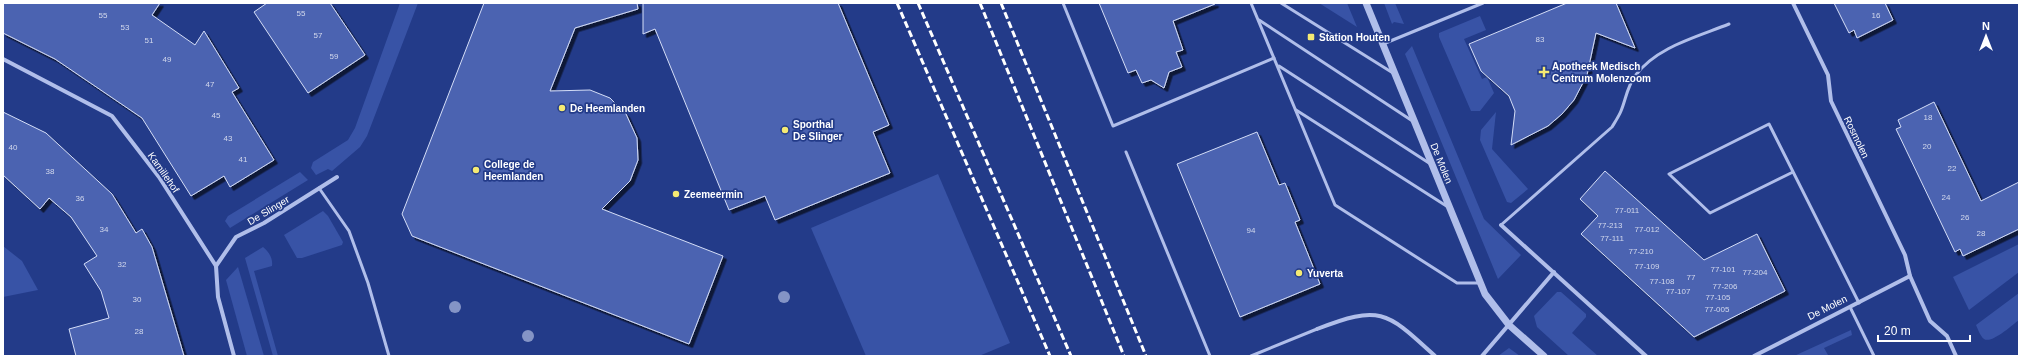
<svg xmlns="http://www.w3.org/2000/svg" width="2022" height="359" font-family="Helvetica,sans-serif">
<style>
.green{fill:#3853a6}
.building{fill:#4c64b1;stroke:#d4ddf7;filter:url(#shadow)}
.lines{fill:none;stroke-linecap:round;stroke-linejoin:round}
.service{stroke:#b0beea;stroke-width:3}
.minor{stroke:#b0beea;stroke-width:4}
.tertiary{stroke:#b0beea;stroke-width:7}
.rail{stroke:#fff;stroke-width:3;stroke-dasharray:7 3;stroke-linecap:butt}
.tree{fill:#8494c6}
.poi-dot{fill:#f5ea73;stroke:#233b89;stroke-width:1.5}
.labels{text-anchor:middle;stroke-width:3.5;stroke-linejoin:round;paint-order:stroke}
.number-label{font-size:8px;fill:#d2d8ec}
.poi-label{font-size:10px;font-weight:bold;fill:#fff;stroke:#233b89;text-anchor:start}
.street-label{font-size:10px;fill:#fff;stroke:#233b89}
</style>
<defs>
<filter id="shadow"><feDropShadow dx="3.5" dy="3.5" stdDeviation="0" flood-color="#0009"/></filter>
</defs>
<rect width="100%" height="100%" fill="#233b89"/>
<g class="green">
<path d="M 400,3 L 418,3 L 367,136 L 360,147 L 332,171 L 328,169 L 316,175 L 311,168 L 313,162 L 348,140 L 355,128 Z"/>
<path d="M 1319,3 L 1347,3 L 1357,27 Z"/>
<path d="M 1384,3 L 1395,3 L 1404,24 L 1394,22 L 1392,24 Z"/>
<path d="M 1480,16 L 1486,30 L 1464,39 L 1482,79 L 1487,77 L 1494,93 L 1480,111 L 1471,111 L 1439,37 L 1439,33 Z"/>
<path d="M 1412,46 L 1484,219 L 1521,255 L 1498,279 L 1405,54 Z"/>
<path d="M 1496,112 L 1492,149 L 1528,189 L 1511,203 L 1507,202 L 1480,140 L 1481,130 Z"/>
<path d="M 300,172 L 308,180 L 230,228 L 225,221 L 228,216 Z"/>
<path d="M 938,174 L 1010,343 L 979,356 L 866,356 L 811,228 Z"/>
<path d="M 323,211 L 328,216 L 343,242 L 342,245 L 302,258 L 297,258 L 284,235 Z"/>
<path d="M 2019,244 L 2019,272 L 1969,310 L 1953,277 Z"/>
<path d="M 3,246 L 22,261 L 38,290 L 3,297 Z"/>
<path d="M 263,247 C 269,252 273,258 272,266 L 254,271 L 278,356 L 273,356 L 245,258 Z"/>
<path d="M 238,267 L 264,356 L 247,356 L 226,280 Z"/>
<path d="M 1557,292 L 1561,292 L 1586,314 L 1586,317 L 1572,333 L 1598,356 L 1569,356 L 1537,327 L 1534,316 Z"/>
<path d="M 2019,293 L 2019,320 C 2012,325 1992,344 1984,339 C 1980,336 1978,329 1976,325 Z"/>
<path d="M 1851,330 L 1852,335 L 1824,348 L 1828,355 L 1826,356 L 1794,356 Z"/>
<path d="M 1509,348 L 1520,356 L 1498,356 Z"/>
</g>
<g class="building">
<path d="M 3,3 L 160,3 L 152,15 L 195,45 L 204,31 L 239,88 L 232,92 L 274,160 L 230,187 L 224,176 L 191,196 L 142,118 L 55,59 L 3,33 Z"/>
<path d="M 267,3 L 330,3 L 365,55 L 308,93 L 254,12 Z"/>
<path d="M 484,3 L 637,3 L 638,9 L 575,28 L 550,91 L 590,90 L 610,98 L 626,114 L 637,138 L 638,160 L 630,181 L 602,209 L 723,256 L 689,344 L 412,236 L 402,214 Z"/>
<path d="M 643,3 L 838,3 L 889,125 L 873,132 L 890,173 L 775,220 L 765,196 L 729,210 L 655,29 L 643,34 Z"/>
<path d="M 1099,3 L 1215,3 L 1215,4 L 1173,21 L 1183,50 L 1176,52 L 1182,67 L 1169,72 L 1164,88 L 1151,80 L 1142,83 L 1136,70 L 1128,73 Z"/>
<path d="M 1567,3 L 1616,3 L 1635,48 L 1596,33 L 1587,75 L 1574,100 L 1562,114 L 1548,126 L 1511,145 L 1515,111 L 1509,96 L 1481,71 L 1469,44 Z"/>
<path d="M 1834,3 L 1885,3 L 1893,20 L 1857,38 L 1854,30 L 1849,33 Z"/>
<path d="M 1934,102 L 1981,201 L 2019,182 L 2019,229 L 1963,256 L 1960,249 L 1955,252 L 1896,129 L 1901,127 L 1898,120 Z"/>
<path d="M 3,112 L 46,133 L 112,194 L 136,233 L 142,229 L 152,247 L 184,356 L 76,356 L 69,329 L 109,318 L 101,291 L 84,264 L 97,256 L 71,217 L 49,198 L 40,209 L 3,175 Z"/>
<path d="M 1257,132 L 1279,185 L 1285,183 L 1300,220 L 1295,222 L 1320,284 L 1240,317 L 1177,164 Z"/>
<path d="M 1605,171 L 1704,260 L 1757,234 L 1785,291 L 1694,337 L 1581,234 L 1598,216 L 1580,199 Z"/>
</g>
<g class="lines">
<g class="service">
<path d="M 1063,3 L 1113,126 L 1274,58"/>
<path d="M 1251,3 L 1335,205 L 1457,283 L 1480,283"/>
<path d="M 1281,3 L 1393,73"/>
<path d="M 1259,20 L 1411,120"/>
<path d="M 1383,44 L 1483,3"/>
<path d="M 1279,66 L 1429,163"/>
<path d="M 1296,110 L 1448,207"/>
<path d="M 1126,152 L 1210,356"/>
<path d="M 1793,172 L 1710,213 L 1669,174 L 1769,124 L 1859,303"/>
<path d="M 319,188 L 349,231 L 368,283 L 389,356"/>
<path d="M 1501,225 L 1612,127 C 1615,122 1619,116 1621,111 C 1626,99 1627,87 1635,76 C 1656,47 1697,37 1729,24"/>
<path d="M 1850,307 L 1874,356"/>
<path d="M 1251,356 L 1317,329"/>
</g>
<g class="minor">
<path d="M 1793,3 L 1828,75 L 1831,101 L 1905,255 L 1910,276 L 1930,321 L 1947,336 L 1956,356"/>
<path d="M 3,59 L 112,116 L 159,177 L 216,266 L 218,297 L 234,356"/>
<path d="M 1501,225 L 1646,356"/>
<path d="M 216,266 L 236,237 L 264,223 L 337,177"/>
<path d="M 1317,329 C 1381,304 1387,312 1435,356"/>
<path d="M 1482,356 L 1554,272"/>
<path d="M 1754,356 L 1910,276"/>
</g>
<path class="tertiary" d="M 1366,3 L 1485,294 L 1509,325 L 1544,356"/>
<g class="rail">
<path d="M 897,3 L 1050,356"/>
<path d="M 918,3 L 1071,356"/>
<path d="M 980,3 L 1124,356"/>
<path d="M 1001,3 L 1146,356"/>
</g>
</g>
<g class="tree">
<circle cx="784" cy="297" r="6"/>
<circle cx="455" cy="307" r="6"/>
<circle cx="528" cy="336" r="6"/>
</g>
<g class="poi-dot">
<rect x="1307" y="33" width="8" height="8" rx="2"/>
<path d="M1542 66h4v4h4v4h-4v4h-4v-4h-4v-4h4z"/>
<circle cx="562" cy="108" r="4"/>
<circle cx="785" cy="130" r="4"/>
<circle cx="476" cy="170" r="4"/>
<circle cx="676" cy="194" r="4"/>
<circle cx="1299" cy="273" r="4"/>
</g>
<g class="labels">
<g class="number-label">
<text x="301" y="16">55</text>
<text x="103" y="18">55</text>
<text x="1876" y="18">16</text>
<text x="125" y="30">53</text>
<text x="318" y="38">57</text>
<text x="1540" y="42">83</text>
<text x="149" y="43">51</text>
<text x="334" y="59">59</text>
<text x="167" y="62">49</text>
<text x="210" y="87">47</text>
<text x="216" y="118">45</text>
<text x="1928" y="120">18</text>
<text x="228" y="141">43</text>
<text x="1927" y="149">20</text>
<text x="13" y="150">40</text>
<text x="243" y="162">41</text>
<text x="1952" y="171">22</text>
<text x="50" y="174">38</text>
<text x="1946" y="200">24</text>
<text x="80" y="201">36</text>
<text x="1627" y="213">77-011</text>
<text x="1965" y="220">26</text>
<text x="1610" y="228">77-213</text>
<text x="104" y="232">34</text>
<text x="1647" y="232">77-012</text>
<text x="1251" y="233">94</text>
<text x="1981" y="236">28</text>
<text x="1612" y="241">77-111</text>
<text x="1641" y="254">77-210</text>
<text x="122" y="267">32</text>
<text x="1647" y="269">77-109</text>
<text x="1723" y="272">77-101</text>
<text x="1755" y="275">77-204</text>
<text x="1691" y="280">77</text>
<text x="1662" y="284">77-108</text>
<text x="1725" y="289">77-206</text>
<text x="1678" y="294">77-107</text>
<text x="1718" y="300">77-105</text>
<text x="137" y="302">30</text>
<text x="1717" y="312">77-005</text>
<text x="139" y="334">28</text>
</g>
<g class="poi-label">
<text x="1319" y="41">Station Houten</text>
<text x="1552" y="70">Apotheek Medisch<tspan x="1552" dy="12">Centrum Molenzoom</tspan></text>
<text x="570" y="112">De Heemlanden</text>
<text x="793" y="128">Sporthal<tspan x="793" dy="12">De Slinger</tspan></text>
<text x="484" y="168">College de<tspan x="484" dy="12">Heemlanden</tspan></text>
<text x="684" y="198">Zeemeermin</text>
<text x="1307" y="277">Yuverta</text>
</g>
<g class="street-label">
<text transform="translate(1857 137) rotate(64)" y="4">Rosmolen</text>
<text transform="translate(1442 163) rotate(68)" y="4">De Molen</text>
<text transform="translate(164 172) rotate(55)" y="4">Kamillehof</text>
<text transform="translate(268 210) rotate(-31)" y="4">De Slinger</text>
<text transform="translate(1827 307) rotate(-27)" y="4">De Molen</text>
</g>
</g>
<rect width="2022" height="359" fill="none" stroke="#ffffff" stroke-width="8"/>
<g transform="translate(1986 36)" stroke="#233b89" stroke-width="3" paint-order="stroke">
<path d="M0-3L7 15L0 10L-7 15Z" fill="#ffffff"/>
<text y="-6" font-size="11" font-weight="bold" text-anchor="middle" fill="#ffffff">N</text>
</g>
<path d="M1878 335v6h92v-6" fill="none" stroke="#ffffff" stroke-width="2"/>
<text x="1884" y="335" font-size="12" fill="#ffffff" stroke="#233b89" stroke-width="3" paint-order="stroke">20 m</text>
</svg>
